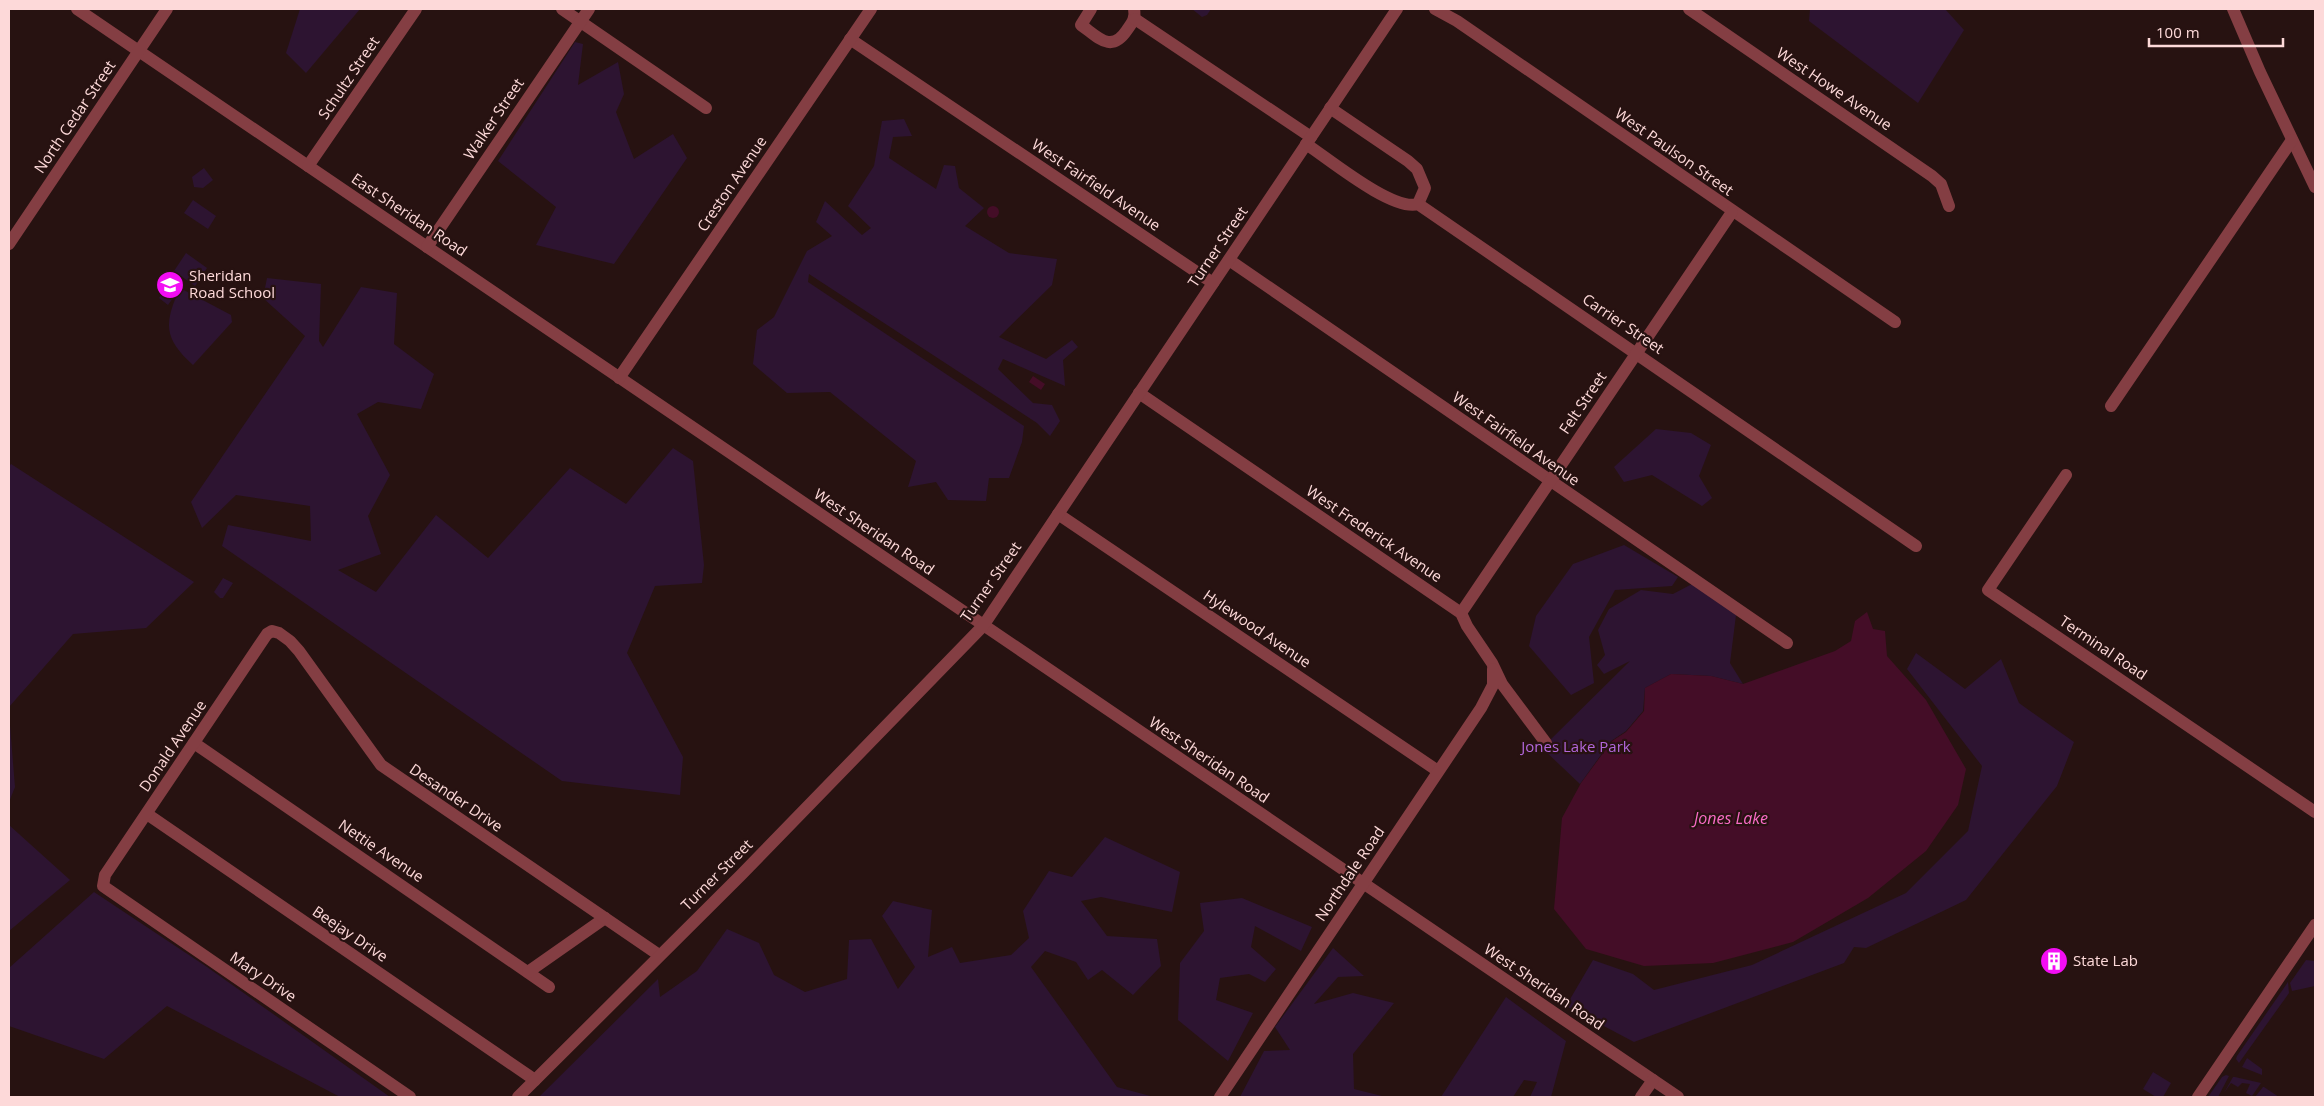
<svg xmlns="http://www.w3.org/2000/svg" width="2324" height="1106" font-family="'Open Sans',sans-serif">
<style>
.green{fill:#2d1431}
.water{fill:#440d27}
.lines{fill:none;stroke-linecap:round;stroke-linejoin:round}
.minor{stroke:#843e43;stroke-width:12}
.labels{text-anchor:middle;stroke-width:4.5;stroke-linejoin:round;paint-order:stroke}
.street-label{font-size:15px;fill:#fdd9d9;stroke:#271211}
.poi-label{font-size:15px;fill:#fdd9d9;stroke:#271211;text-anchor:start}
.park-label{font-size:15px;fill:#b267db;stroke:#271211}
.water-label{font-size:16px;font-style:italic;fill:#f96bc6;stroke:#271211}
</style>
<rect width="100%" height="100%" fill="#271211"/>
<g class="green">
<path d="M 300,9 L 360,9 L 306,73 L 286,53 Z"/>
<path d="M 1192,9 L 1211,9 L 1207,15 L 1202,17 Z"/>
<path d="M 1810,9 L 1945,9 L 1964,30 L 1918,103 L 1809,21 Z"/>
<path d="M 575,42 L 583,44 L 578,85 L 618,62 L 624,94 L 616,112 L 634,159 L 673,134 L 687,158 L 614,264 L 536,245 L 556,207 L 498,161 Z"/>
<path d="M 904,119 L 912,136 L 893,137 L 889,158 L 936,189 L 944,165 L 955,166 L 959,188 L 984,208 L 965,226 L 1009,253 L 1057,259 L 1052,285 L 999,337 L 1046,359 L 1072,340 L 1078,347 L 1063,360 L 1065,386 L 1003,359 L 998,369 L 1033,403 L 1052,405 L 1060,421 L 1050,436 L 1037,423 L 809,274 L 808,282 L 1024,426 L 1022,442 L 1009,478 L 989,478 L 986,501 L 948,500 L 936,482 L 908,487 L 916,461 L 830,392 L 787,393 L 753,364 L 757,330 L 774,317 L 807,251 L 832,236 L 816,222 L 825,201 L 862,235 L 871,228 L 848,206 L 874,166 L 882,121 Z"/>
<path d="M 204,168 L 213,180 L 203,188 L 194,187 L 192,177 Z"/>
<path d="M 193,200 L 216,216 L 208,229 L 184,213 Z"/>
<path d="M 186,253 L 207,268 L 195,286 L 174,271 Z"/>
<path d="M 267,278 L 321,284 L 319,341 L 323,347 L 361,287 L 397,293 L 394,344 L 434,374 L 421,409 L 378,402 L 357,414 L 390,475 L 368,516 L 381,554 L 338,570 L 376,592 L 436,515 L 488,558 L 570,468 L 626,504 L 673,448 L 693,461 L 704,565 L 702,583 L 655,586 L 627,653 L 683,757 L 680,795 L 562,781 L 222,546 L 228,525 L 311,541 L 310,506 L 236,495 L 202,528 L 191,502 L 305,336 L 263,298 Z"/>
<path d="M 168,285 L 178,291 L 168,305 L 159,298 Z"/>
<path d="M 180,288 L 231,315 L 232,322 L 193,365 C 163,338 164,323 180,288 Z"/>
<path d="M 1656,429 L 1691,433 L 1711,445 L 1699,476 L 1712,498 L 1702,506 L 1652,475 L 1624,482 L 1614,467 Z"/>
<path d="M 11,464 L 194,582 L 146,628 L 73,634 L 9,707 L 9,467 Z"/>
<path d="M 1624,545 L 1678,577 L 1672,586 L 1615,590 L 1589,637 L 1594,683 L 1571,695 L 1529,646 L 1536,616 L 1573,564 Z"/>
<path d="M 223,578 L 233,583 L 223,598 L 220,598 L 214,592 Z"/>
<path d="M 1692,584 L 1736,615 L 1730,663 L 1743,684 L 1711,676 L 1671,674 L 1645,688 L 1643,711 L 1626,731 L 1611,741 L 1580,784 L 1542,748 L 1630,661 L 1604,674 L 1597,665 L 1605,655 L 1598,630 L 1609,609 L 1641,590 L 1673,594 Z"/>
<path d="M 1916,653 L 1965,689 L 2001,659 L 2019,703 L 2074,742 L 2057,786 L 1966,900 L 1866,948 L 1854,947 L 1844,963 L 1634,1042 L 1566,1006 L 1593,960 L 1633,974 L 1654,990 L 1752,965 L 1906,893 L 1968,831 L 1982,766 L 1907,669 Z"/>
<path d="M 9,713 L 15,787 L 9,802 Z"/>
<path d="M 9,825 L 70,880 L 9,931 Z"/>
<path d="M 1105,837 L 1180,872 L 1172,912 L 1101,897 L 1081,901 L 1107,936 L 1157,939 L 1161,966 L 1133,995 L 1102,970 L 1088,980 L 1076,962 L 1045,951 L 1031,967 L 1117,1087 L 1154,1097 L 539,1097 L 658,979 L 660,997 L 697,971 L 727,929 L 759,943 L 774,975 L 805,992 L 847,979 L 849,940 L 871,939 L 898,989 L 915,967 L 882,916 L 893,901 L 932,910 L 928,957 L 952,947 L 960,963 L 1011,955 L 1029,938 L 1023,911 L 1049,871 L 1072,877 Z"/>
<path d="M 94,892 L 207,967 L 390,1097 L 340,1097 L 167,1006 L 104,1059 L 9,1026 L 9,968 Z"/>
<path d="M 1242,898 L 1312,927 L 1301,951 L 1255,926 L 1251,947 L 1276,969 L 1265,982 L 1249,974 L 1220,978 L 1216,1000 L 1253,1013 L 1228,1061 L 1178,1020 L 1180,963 L 1204,931 L 1200,903 Z"/>
<path d="M 1333,948 L 1364,976 L 1338,977 L 1314,1004 L 1353,993 L 1394,1003 L 1353,1054 L 1354,1089 L 1386,1097 L 1240,1097 L 1264,1051 L 1290,1050 L 1275,1027 Z"/>
<path d="M 2306,960 L 2315,961 L 2315,986 L 2292,991 L 2290,983 Z"/>
<path d="M 2301,963 L 2288,982 L 2289,993 L 2239,1063 L 2236,1059 L 2237,1056 Z"/>
<path d="M 1506,997 L 1566,1041 L 1551,1097 L 1530,1097 L 1537,1082 L 1524,1080 L 1513,1097 L 1441,1097 Z"/>
<path d="M 2247,1058 L 2262,1069 L 2262,1075 L 2242,1067 Z"/>
<path d="M 2153,1072 L 2171,1083 L 2163,1097 L 2156,1097 L 2143,1089 Z"/>
<path d="M 2226,1075 L 2229,1076 L 2218,1097 L 2208,1097 L 2222,1077 Z"/>
<path d="M 2233,1077 L 2235,1077 L 2261,1083 L 2252,1096 L 2246,1093 L 2250,1084 L 2242,1083 L 2238,1087 L 2231,1083 L 2224,1093 Z"/>
<path d="M 2263,1087 L 2264,1087 L 2279,1097 L 2255,1097 Z"/>
</g>
<g class="water">
<circle cx="993" cy="212" r="6"/>
<path d="M 1033,376 L 1045,384 L 1041,390 L 1029,382 Z"/>
<path d="M 1867,612 L 1873,629 L 1885,631 L 1887,656 L 1926,700 L 1966,769 L 1958,805 L 1926,851 L 1868,898 L 1793,942 L 1713,963 L 1644,966 L 1586,949 L 1554,909 L 1562,818 L 1581,783 L 1612,741 L 1626,732 L 1644,711 L 1645,688 L 1671,674 L 1711,676 L 1743,684 L 1835,651 L 1851,641 L 1855,621 Z"/>
</g>
<g class="lines">
<g class="minor">
<path d="M 77,9 L 1678,1097"/>
<path d="M 562,9 L 706,108"/>
<path d="M 1091,9 L 1081,25 C 1098,37 1111,54 1127,30 C 1132,23 1136,18 1134,9"/>
<path d="M 1435,9 L 1457,21 L 1895,322"/>
<path d="M 1689,9 L 1932,176 L 1941,184 L 1949,206"/>
<path d="M 2233,9 L 2260,72 L 2315,187"/>
<path d="M 1135,19 L 1311,137"/>
<path d="M 850,39 L 1213,283"/>
<path d="M 1330,108 L 1408,161 L 1417,169 L 1425,188 L 1418,204"/>
<path d="M 1306,144 C 1329,159 1393,212 1418,204 L 1916,546"/>
<path d="M 308,166 L 416,9"/>
<path d="M 9,244 L 167,9"/>
<path d="M 427,247 L 589,9"/>
<path d="M 1229,260 L 1787,643"/>
<path d="M 619,378 L 871,9"/>
<path d="M 1139,393 L 1461,613 L 1467,626 L 1492,663 L 1502,684 L 1546,743"/>
<path d="M 2111,406 L 2292,140"/>
<path d="M 2066,475 L 1988,590 L 2315,812"/>
<path d="M 1058,514 L 1438,771"/>
<path d="M 1461,613 L 1732,212"/>
<path d="M 194,743 L 549,987"/>
<path d="M 147,814 L 535,1080"/>
<path d="M 528,972 L 605,918"/>
<path d="M 410,1097 L 103,886 L 105,875 L 267,634 L 272,631 L 279,633 L 290,641 L 299,651 L 381,765 L 659,955"/>
<path d="M 518,1097 L 741,875 L 983,626 L 1397,9"/>
<path d="M 1220,1097 L 1481,708 L 1493,685 L 1493,669"/>
<path d="M 1641,1097 L 1653,1080"/>
<path d="M 2198,1097 L 2315,925"/>
</g>
</g>
<defs>
<g id="school-disc" transform="scale(1.4375)"><circle r="9.5" fill="#f30df4" stroke="#271211"/><path d="M0-5L7-2L0 1L-7-2ZM-4 1L0 2.5L4 1V4Q0 6-4 4Z" fill="#fff"/></g>
<g id="building-disc" transform="scale(1.4375)"><circle r="9.5" fill="#f30df4" stroke="#271211"/><path d="M-4-6H4V6H1V3H-1V6H-4ZM-2.5-4.3h1.7v1.8h-1.7ZM.8-4.3h1.7v1.8H.8ZM-2.5-1h1.7V.8h-1.7ZM.8-1h1.7V.8H.8Z" fill="#fff"/></g>
</defs>
<g fill-rule="evenodd">
<use href="#school-disc" x="170" y="285"/>
<use href="#building-disc" x="2054" y="961"/>
</g>
<g class="labels">
<g class="street-label">
<text transform="translate(349 78) rotate(-56)" y="5">Schultz Street</text>
<text transform="translate(1834 89) rotate(34)" y="5">West Howe Avenue</text>
<text transform="translate(75 117) rotate(-56)" y="5">North Cedar Street</text>
<text transform="translate(494 119) rotate(-56)" y="5">Walker Street</text>
<text transform="translate(1674 152) rotate(35)" y="5">West Paulson Street</text>
<text transform="translate(732 184) rotate(-56)" y="5">Creston Avenue</text>
<text transform="translate(1096 185) rotate(34)" y="5">West Fairfield Avenue</text>
<text transform="translate(409 215) rotate(34)" y="5">East Sheridan Road</text>
<text transform="translate(1218 247) rotate(-56)" y="5">Turner Street</text>
<text transform="translate(1623 324) rotate(34)" y="5">Carrier Street</text>
<text transform="translate(1583 403) rotate(-56)" y="5">Felt Street</text>
<text transform="translate(1516 439) rotate(35)" y="5">West Fairfield Avenue</text>
<text transform="translate(874 532) rotate(34)" y="5">West Sheridan Road</text>
<text transform="translate(1374 534) rotate(34)" y="5">West Frederick Avenue</text>
<text transform="translate(991 582) rotate(-55)" y="5">Turner Street</text>
<text transform="translate(1257 629) rotate(34)" y="5">Hylewood Avenue</text>
<text transform="translate(2103 648) rotate(34)" y="5">Terminal Road</text>
<text transform="translate(173 746) rotate(-56)" y="5">Donald Avenue</text>
<text transform="translate(1209 760) rotate(34)" y="5">West Sheridan Road</text>
<text transform="translate(456 798) rotate(34)" y="5">Desander Drive</text>
<text transform="translate(381 851) rotate(34)" y="5">Nettie Avenue</text>
<text transform="translate(1350 874) rotate(-56)" y="5">Northdale Road</text>
<text transform="translate(717 875) rotate(-45)" y="5">Turner Street</text>
<text transform="translate(350 934) rotate(34)" y="5">Beejay Drive</text>
<text transform="translate(263 977) rotate(34)" y="5">Mary Drive</text>
<text transform="translate(1544 987) rotate(34)" y="5">West Sheridan Road</text>
</g>
<g class="poi-label">
<text x="189" y="281">Sheridan<tspan x="189" dy="17">Road School</tspan></text>
<text x="2073" y="966">State Lab</text>
</g>
<g class="park-label">
<text x="1576" y="752">Jones Lake Park</text>
</g>
<g class="water-label">
<text x="1731" y="824">Jones Lake</text>
</g>
</g>
<rect width="2324" height="1106" fill="none" stroke="#fdd9d9" stroke-width="20"/>
<path d="M2149 38v8h134v-8" fill="none" stroke="#fdd9d9" stroke-width="2.5"/>
<text x="2156" y="38" font-size="15" fill="#fdd9d9" stroke="#271211" stroke-width="4" paint-order="stroke">100 m</text>
</svg>
